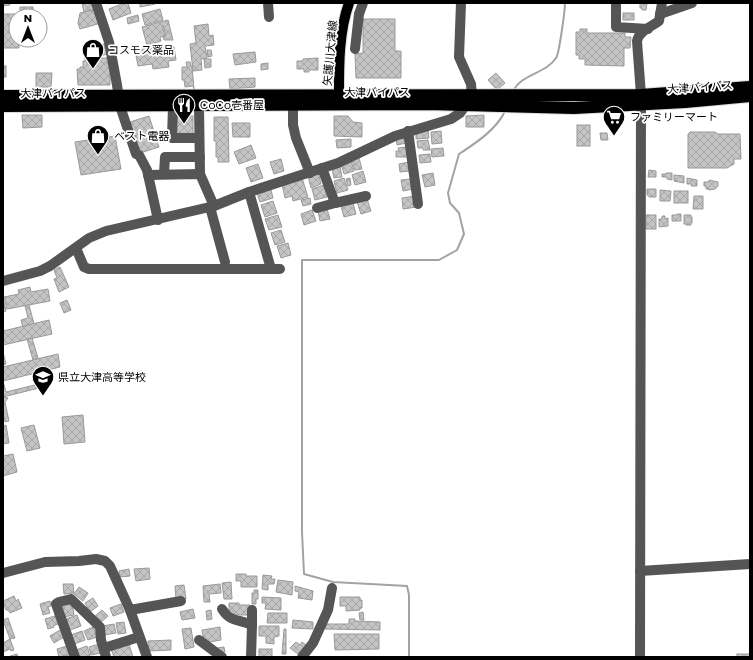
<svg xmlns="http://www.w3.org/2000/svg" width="753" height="660" font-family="Poppins,'Noto Sans JP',sans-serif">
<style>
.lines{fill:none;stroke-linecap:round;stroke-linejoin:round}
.stream{stroke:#a3a3a3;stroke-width:2}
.building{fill:url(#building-cross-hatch);stroke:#999}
.major-casing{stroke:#dbdbdb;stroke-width:12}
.highway-casing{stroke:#dbdbdb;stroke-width:14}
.minor{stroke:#555;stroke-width:10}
.major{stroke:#000;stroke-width:10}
.highway{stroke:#000;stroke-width:12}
.labels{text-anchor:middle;stroke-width:3.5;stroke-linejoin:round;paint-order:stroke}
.poi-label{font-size:11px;fill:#000;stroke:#fff;text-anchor:start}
.street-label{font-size:11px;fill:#000;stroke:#fff}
</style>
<defs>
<pattern id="building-cross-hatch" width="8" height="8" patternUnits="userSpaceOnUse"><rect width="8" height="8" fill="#c4c4c4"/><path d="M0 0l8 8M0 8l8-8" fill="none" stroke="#a7a7a7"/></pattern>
</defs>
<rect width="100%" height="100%" fill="#fff"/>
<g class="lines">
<g class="stream">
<path d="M 513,92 C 520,74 546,74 556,58 C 559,55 565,10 565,3"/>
<path d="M 409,657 L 409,595 L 407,586 L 333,582 L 304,574 L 302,532 L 302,260 L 439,260 L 457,250 L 464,234 L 459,213 L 450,203 L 448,193 L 459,154 C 476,143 497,129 505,111"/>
</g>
</g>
<g class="building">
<path d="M 3,3 L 10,3 L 10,5 L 3,6 Z"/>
<path d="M 82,3 L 93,3 L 96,9 L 84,12 Z"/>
<path d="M 124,3 L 128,3 L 131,13 L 113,20 L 109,9 Z"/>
<path d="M 140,3 L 155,3 L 155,4 L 140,7 Z"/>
<path d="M 640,3 L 647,3 L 646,10 L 642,10 L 642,8 L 640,8 Z"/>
<path d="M 20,7 L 33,7 L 33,15 L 24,15 L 24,12 L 20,12 Z"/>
<path d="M 97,9 L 101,23 L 80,29 L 78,23 L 80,13 Z"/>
<path d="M 160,9 L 163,20 L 145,25 L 142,14 Z"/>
<rect x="623" y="13" width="11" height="7"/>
<path d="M 3,14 L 19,14 L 19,16 L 16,16 L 16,40 L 19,40 L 19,48 L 3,48 Z"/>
<path d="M 138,15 L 139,21 L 128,24 L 127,18 Z"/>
<path d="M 363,19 L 395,19 L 395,51 L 401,51 L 401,78 L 356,78 L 355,54 L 363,53 Z"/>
<path d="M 168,20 L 173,40 L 164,40 L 163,37 L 166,36 L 163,25 L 162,26 L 165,36 L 160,37 L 161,41 L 147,45 L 142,27 Z"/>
<path d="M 208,24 L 209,36 L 213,35 L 214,45 L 205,46 L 207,58 L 201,59 L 202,70 L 193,71 L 190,44 L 196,43 L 194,26 Z"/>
<path d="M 580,29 L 587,29 L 587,33 L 625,33 L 625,37 L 631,37 L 630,48 L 624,48 L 624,66 L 585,65 L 585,59 L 579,59 L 579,55 L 576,55 L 576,32 L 580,32 Z"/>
<path d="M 104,44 L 108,54 L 99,56 L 96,46 Z"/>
<path d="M 172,45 L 174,47 L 176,60 L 168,61 L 169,67 L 153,69 L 152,64 L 138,66 L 135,50 Z"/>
<path d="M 207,50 L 211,50 L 212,56 L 208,57 Z"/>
<path d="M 255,52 L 256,62 L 235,65 L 233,54 Z"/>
<path d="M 85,53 L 93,53 L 93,58 L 107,58 L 107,63 L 110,67 L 110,85 L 78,85 L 77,69 L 80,69 L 80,67 L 83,67 L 83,61 L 85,61 Z"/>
<path d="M 318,58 L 318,70 L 309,70 L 309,72 L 304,72 L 304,69 L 297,69 L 297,61 L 303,61 L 303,59 Z"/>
<path d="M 204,59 L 211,59 L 211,67 L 205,68 Z"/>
<path d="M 186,62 L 190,62 L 191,66 L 192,66 L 194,89 L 193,86 L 185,87 L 184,80 L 182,80 L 182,67 L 187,67 Z"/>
<path d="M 268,63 L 268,69 L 261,70 L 261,64 Z"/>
<rect x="3" y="66" width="3" height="11"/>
<path d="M 36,73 L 52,73 L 51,87 L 36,87 Z"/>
<path d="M 496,73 L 505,83 L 497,90 L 488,80 Z"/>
<path d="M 255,78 L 255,87 L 230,89 L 229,79 Z"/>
<path d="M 22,115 L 42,115 L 42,127 L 23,128 Z"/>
<path d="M 484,115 L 484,127 L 466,127 L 466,116 Z"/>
<path d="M 149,116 L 159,147 L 140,153 L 130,122 Z"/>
<rect x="175" y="116" width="18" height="18"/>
<path d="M 334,116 L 348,116 L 353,122 L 362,123 L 362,137 L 334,136 Z"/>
<path d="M 214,117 L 228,117 L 229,162 L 218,162 L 218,157 L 216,157 L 216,141 L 214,141 Z"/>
<path d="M 232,123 L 250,123 L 250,137 L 233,137 Z"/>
<rect x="577" y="125" width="13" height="21"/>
<path d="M 416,130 L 428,130 L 429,138 L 416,139 Z"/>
<path d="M 441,131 L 442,143 L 432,144 L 431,132 Z"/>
<path d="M 690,132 L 715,132 L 718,134 L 740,134 L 741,159 L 734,159 L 734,164 L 727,168 L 688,168 L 688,134 Z"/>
<path d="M 600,133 L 607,133 L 608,140 L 601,140 Z"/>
<path d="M 405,134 L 406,143 L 397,145 L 396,137 Z"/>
<path d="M 115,136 L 121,169 L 81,175 L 75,142 Z"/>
<path d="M 351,139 L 351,147 L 337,148 L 336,140 Z"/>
<path d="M 428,140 L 430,150 L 423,150 L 423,148 L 418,148 L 417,141 Z"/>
<path d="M 251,145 L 256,158 L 239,164 L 234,152 Z"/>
<path d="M 406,147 L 407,157 L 396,157 L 396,151 L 399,151 L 398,148 Z"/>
<path d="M 443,148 L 444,156 L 432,157 L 431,149 Z"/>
<path d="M 430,154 L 431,162 L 420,163 L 419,155 Z"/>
<path d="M 359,158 L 362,169 L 355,170 L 352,160 Z"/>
<path d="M 281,159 L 284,171 L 274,174 L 270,162 Z"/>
<path d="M 351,161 L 354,171 L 344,174 L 341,164 Z"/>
<path d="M 409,162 L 410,171 L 400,172 L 399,164 Z"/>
<path d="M 258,164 L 263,178 L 251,182 L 246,168 Z"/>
<path d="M 340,167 L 342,177 L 334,178 L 332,169 Z"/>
<path d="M 649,170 L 656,171 L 656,177 L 648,177 Z"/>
<path d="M 363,171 L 366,182 L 355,185 L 352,175 Z"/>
<path d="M 318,172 L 321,184 L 311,188 L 308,176 Z"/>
<path d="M 433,173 L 435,185 L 425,187 L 422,175 Z"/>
<path d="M 666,173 L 672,173 L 672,180 L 667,179 L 667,177 L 662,177 L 662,174 L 666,174 Z"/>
<path d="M 674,175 L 684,176 L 684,183 L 674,181 Z"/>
<path d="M 302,178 L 308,197 L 293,201 L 292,196 L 285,198 L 282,184 Z"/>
<path d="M 344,178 L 348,190 L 337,193 L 334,181 Z"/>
<path d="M 350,178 L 351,185 L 348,186 L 346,179 Z"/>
<path d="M 687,178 L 697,180 L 697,186 L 691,186 L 692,184 L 687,184 Z"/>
<path d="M 411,179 L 413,189 L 403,191 L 401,180 Z"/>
<path d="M 709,180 L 718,182 L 718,186 L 715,189 L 709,190 L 709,189 L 706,189 L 706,186 L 704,186 L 704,182 L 709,182 Z"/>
<path d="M 324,185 L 327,197 L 315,200 L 312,189 Z"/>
<path d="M 270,186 L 273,198 L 260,202 L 256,190 Z"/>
<path d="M 647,189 L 656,189 L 656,197 L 649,197 L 649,196 L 647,195 Z"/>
<path d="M 660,190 L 671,191 L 670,201 L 660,201 Z"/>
<rect x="674" y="191" width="14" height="12"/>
<path d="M 415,196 L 417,207 L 403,209 L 402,198 Z"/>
<path d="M 694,196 L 703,196 L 703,209 L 693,209 Z"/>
<path d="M 310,198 L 311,204 L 303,206 L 301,200 Z"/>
<path d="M 367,199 L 371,211 L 361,214 L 357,202 Z"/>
<path d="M 273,201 L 277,213 L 265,217 L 261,205 Z"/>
<path d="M 353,203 L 356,214 L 344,217 L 341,206 Z"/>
<path d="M 327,209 L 330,219 L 320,221 L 318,211 Z"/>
<path d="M 312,210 L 316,221 L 304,225 L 301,214 Z"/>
<path d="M 677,214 L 681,214 L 681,221 L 672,221 L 672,215 L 677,215 Z"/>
<path d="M 278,215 L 282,227 L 269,230 L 265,219 Z"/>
<rect x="646" y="215" width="10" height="14"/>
<path d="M 684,215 L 691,215 L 691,217 L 692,217 L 692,223 L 691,223 L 691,225 L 686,225 L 686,224 L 684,224 Z"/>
<path d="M 662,216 L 665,216 L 665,219 L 668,218 L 668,226 L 659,227 L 659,219 L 662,219 Z"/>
<path d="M 281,230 L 285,242 L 275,245 L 271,233 Z"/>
<path d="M 288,243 L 291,255 L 281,258 L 277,246 Z"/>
<path d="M 60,267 L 69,287 L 59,292 L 54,279 L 57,278 L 54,270 Z"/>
<path d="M 30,287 L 31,292 L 48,289 L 50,301 L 7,309 L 4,297 L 19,294 L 18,290 Z"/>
<path d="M 3,298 L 6,311 L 3,312 Z"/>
<path d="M 67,300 L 71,310 L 64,313 L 60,303 Z"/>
<path d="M 29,305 L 34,324 L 23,327 L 21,320 L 28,318 L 25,306 Z"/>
<path d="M 49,320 L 52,334 L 3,345 L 3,331 Z"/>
<path d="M 32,338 L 38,358 L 33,360 L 27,339 Z"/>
<path d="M 3,352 L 6,364 L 3,365 Z"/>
<path d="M 58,354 L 60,367 L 3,381 L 3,367 Z"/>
<path d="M 39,372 L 43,387 L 3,397 L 3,381 L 6,392 L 39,384 L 36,373 Z"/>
<path d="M 3,397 L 8,398 L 5,402 L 9,421 L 5,422 L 3,412 Z"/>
<path d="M 83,415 L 85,442 L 64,444 L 62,417 Z"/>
<path d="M 6,425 L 9,443 L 3,444 L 3,426 Z"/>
<path d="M 34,425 L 40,448 L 27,451 L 21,428 Z"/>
<path d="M 13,454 L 17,472 L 3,476 L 3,456 Z"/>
<path d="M 149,568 L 150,579 L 136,581 L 134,569 Z"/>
<path d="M 129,569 L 130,576 L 120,577 L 119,571 Z"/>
<path d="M 236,574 L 246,574 L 246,576 L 257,576 L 257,587 L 241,587 L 241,581 L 236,581 Z"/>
<path d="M 263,575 L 272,576 L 271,579 L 275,579 L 274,584 L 268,584 L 268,590 L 262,589 Z"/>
<path d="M 278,580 L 293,582 L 292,595 L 276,592 Z"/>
<path d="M 231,582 L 232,599 L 224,599 L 222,583 Z"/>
<path d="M 63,584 L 73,584 L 74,593 L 64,594 Z"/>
<path d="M 220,584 L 221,593 L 209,594 L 210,602 L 204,602 L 203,586 Z"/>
<path d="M 184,585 L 186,599 L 176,600 L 175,586 Z"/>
<path d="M 295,586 L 313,591 L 312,600 L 298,598 L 299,592 L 295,591 Z"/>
<path d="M 79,587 L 88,593 L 83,601 L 74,594 Z"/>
<path d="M 254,590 L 258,590 L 258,599 L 256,599 L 256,604 L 252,604 L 252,593 L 254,593 Z"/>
<path d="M 14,596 L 16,601 L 18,599 L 22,608 L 10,613 L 8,610 L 6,610 L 3,601 Z"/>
<path d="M 262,597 L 281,598 L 281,610 L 265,609 L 266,603 L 262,603 Z"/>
<path d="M 340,597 L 360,597 L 360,600 L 362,600 L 362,608 L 360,608 L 360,610 L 346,611 L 346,606 L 340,606 Z"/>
<path d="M 93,598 L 98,606 L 90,612 L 85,603 Z"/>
<path d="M 50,601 L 51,606 L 48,607 L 50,613 L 43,615 L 40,604 Z"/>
<path d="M 72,603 L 74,615 L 63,617 L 61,605 Z"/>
<path d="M 229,603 L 239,603 L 239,605 L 250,605 L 250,615 L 233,615 L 233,611 L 229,611 Z"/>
<path d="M 121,604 L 124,612 L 113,616 L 110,608 Z"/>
<path d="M 193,609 L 195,618 L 182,620 L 180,612 Z"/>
<path d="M 102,610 L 108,616 L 99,624 L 93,618 Z"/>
<path d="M 211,610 L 212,619 L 207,620 L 206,611 Z"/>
<path d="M 363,612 L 364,620 L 360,620 L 359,613 Z"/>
<path d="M 268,613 L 287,613 L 287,623 L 267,623 Z"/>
<path d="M 77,615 L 81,626 L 70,630 L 66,619 Z"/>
<path d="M 55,616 L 58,624 L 53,626 L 54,627 L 48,629 L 45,619 Z"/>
<path d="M 8,618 L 15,638 L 10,639 L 3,620 Z"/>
<path d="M 349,619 L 355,619 L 355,621 L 380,622 L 380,630 L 325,629 L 325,624 L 349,624 Z"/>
<path d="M 293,620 L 313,622 L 313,629 L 292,628 Z"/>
<path d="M 124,622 L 126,633 L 118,634 L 116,623 Z"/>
<path d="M 114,624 L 116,633 L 104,635 L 103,626 Z"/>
<path d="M 259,626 L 279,626 L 279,636 L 274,637 L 274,644 L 266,643 L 266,636 L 259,636 Z"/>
<path d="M 93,627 L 97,637 L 88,640 L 84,631 Z"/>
<path d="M 220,627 L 221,640 L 204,643 L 202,630 Z"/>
<path d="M 191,628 L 194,647 L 185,649 L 182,629 Z"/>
<path d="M 284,629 L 286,629 L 286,654 L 282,654 Z"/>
<path d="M 60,630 L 64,637 L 54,643 L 50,636 Z"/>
<path d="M 82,631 L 85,640 L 74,644 L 71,635 Z"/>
<path d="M 334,634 L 379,634 L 379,649 L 335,650 Z"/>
<path d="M 10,639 L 14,650 L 11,651 L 10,649 L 3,652 L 3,643 Z"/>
<path d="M 171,640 L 171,650 L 149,651 L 148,641 Z"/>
<path d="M 296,642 L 300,645 L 302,642 L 306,645 L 298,654 L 290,648 Z"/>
<path d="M 99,644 L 101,653 L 91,655 L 89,647 Z"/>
<path d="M 129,644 L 133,657 L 114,657 L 111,649 Z"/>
<path d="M 67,646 L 69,655 L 59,657 L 57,649 Z"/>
<path d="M 87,646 L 90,656 L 78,657 L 76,650 Z"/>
<path d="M 224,647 L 225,652 L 218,653 L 217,648 Z"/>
<rect x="259" y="649" width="13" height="8"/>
<path d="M 17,654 L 18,657 L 10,657 L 10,656 Z"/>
<rect x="737" y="654" width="13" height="3"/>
</g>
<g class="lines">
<g class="major-casing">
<path id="major" d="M 339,102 C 339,70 338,34 349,3"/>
</g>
<g class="highway-casing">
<g id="highway">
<path d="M 3,96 L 641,95 L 750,87"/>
<path d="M 3,106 L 428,104 L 574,108 L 685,102 L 750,96"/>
</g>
</g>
<g class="minor">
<path d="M 96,3 L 109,42 L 117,85 L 120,106 L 136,154 L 139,155 L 147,170 L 158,220"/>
<path d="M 268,3 L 269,17"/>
<path d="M 616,3 L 616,27 L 648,29"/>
<path d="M 660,14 L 692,3"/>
<path d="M 355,49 L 359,14 L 363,3"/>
<path d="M 293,105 L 293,125 L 296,138 L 310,173"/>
<path d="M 173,106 L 172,138 L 199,138"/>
<path d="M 199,106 L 200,174"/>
<path d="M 408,131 L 418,204"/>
<path d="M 322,168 L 335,203 L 366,196"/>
<path d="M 164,174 L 165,157 L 200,157"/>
<path d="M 148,175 L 200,174 L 214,206"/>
<path d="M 249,192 L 271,269"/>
<path d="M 210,207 L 225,262"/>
<path d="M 317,208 L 335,203"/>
<path d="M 76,248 L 84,267 L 89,269 L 280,269"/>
<path d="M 3,281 L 40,271 L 50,266 L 89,238 L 106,231 L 214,206 L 249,192 L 338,163 L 395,136 L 451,119 L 460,113 L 472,96 L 471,84 L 459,57 L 461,3"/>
<path d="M 640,571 L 750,564"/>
<path d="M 3,573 L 45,562 L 79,561 L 96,559 L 105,561 L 110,566 L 130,610 L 147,657"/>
<path d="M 222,609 C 230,622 238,619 252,625 L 251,657"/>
<path d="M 130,610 L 181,601"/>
<path d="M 252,625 L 252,610"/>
<path d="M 199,640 L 222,657"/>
<path d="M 104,648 L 139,637"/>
<path d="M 75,657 L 56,604 L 59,602 L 71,599 L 100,627 L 101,640 L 106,657"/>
<path d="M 302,657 L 313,643 L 328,610 L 332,588"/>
<path d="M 640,657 L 641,95 L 637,41 C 639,31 651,27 659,21 L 662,3"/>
</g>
<use href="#major" class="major"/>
<use href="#highway" class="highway"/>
</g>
<defs>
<g id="shop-pin" transform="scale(1.15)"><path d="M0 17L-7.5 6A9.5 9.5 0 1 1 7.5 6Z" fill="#000" stroke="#fff"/><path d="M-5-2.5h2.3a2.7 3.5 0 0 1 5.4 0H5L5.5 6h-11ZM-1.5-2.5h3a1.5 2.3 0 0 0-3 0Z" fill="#fff"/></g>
<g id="restaurant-pin" transform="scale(1.15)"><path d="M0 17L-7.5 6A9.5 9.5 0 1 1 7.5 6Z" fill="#000" stroke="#fff"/><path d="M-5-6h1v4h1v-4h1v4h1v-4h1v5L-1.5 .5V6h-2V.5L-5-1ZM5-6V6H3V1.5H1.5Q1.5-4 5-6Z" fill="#fff"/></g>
<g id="supermarket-pin" transform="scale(1.15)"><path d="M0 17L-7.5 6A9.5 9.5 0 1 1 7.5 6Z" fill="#000" stroke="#fff"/><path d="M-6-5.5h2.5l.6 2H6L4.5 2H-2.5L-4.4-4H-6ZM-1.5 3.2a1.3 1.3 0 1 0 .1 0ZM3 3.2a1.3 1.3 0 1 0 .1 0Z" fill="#fff"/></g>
<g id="school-pin" transform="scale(1.15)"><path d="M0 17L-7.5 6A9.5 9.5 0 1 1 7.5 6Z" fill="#000" stroke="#fff"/><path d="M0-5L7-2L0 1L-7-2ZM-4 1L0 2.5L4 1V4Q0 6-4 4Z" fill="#fff"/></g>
</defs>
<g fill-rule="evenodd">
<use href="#shop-pin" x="93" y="50"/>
<use href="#restaurant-pin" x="184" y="105"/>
<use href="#supermarket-pin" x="614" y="117"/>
<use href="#shop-pin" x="98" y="136"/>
<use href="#school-pin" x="43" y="377"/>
</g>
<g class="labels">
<g class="poi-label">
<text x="108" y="54">コスモス薬品</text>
<text x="200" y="109">CoCo壱番屋</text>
<text x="630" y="121">ファミリーマート</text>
<text x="114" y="140">ベスト電器</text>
<text x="58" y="381">県立大津高等学校</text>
</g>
<g class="street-label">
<text transform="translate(330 53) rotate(-85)" y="4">矢護川大津線</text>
<text transform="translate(700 87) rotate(-4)" y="4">大津バイパス</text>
<text x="377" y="96">大津バイパス</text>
<text x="53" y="97">大津バイパス</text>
</g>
</g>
<rect width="753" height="660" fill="none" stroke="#000000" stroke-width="8"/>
<g transform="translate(28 28)"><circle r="19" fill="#ffffff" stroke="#999999"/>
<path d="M0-3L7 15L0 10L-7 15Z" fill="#000000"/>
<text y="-6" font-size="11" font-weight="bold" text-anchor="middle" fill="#000000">N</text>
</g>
</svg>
